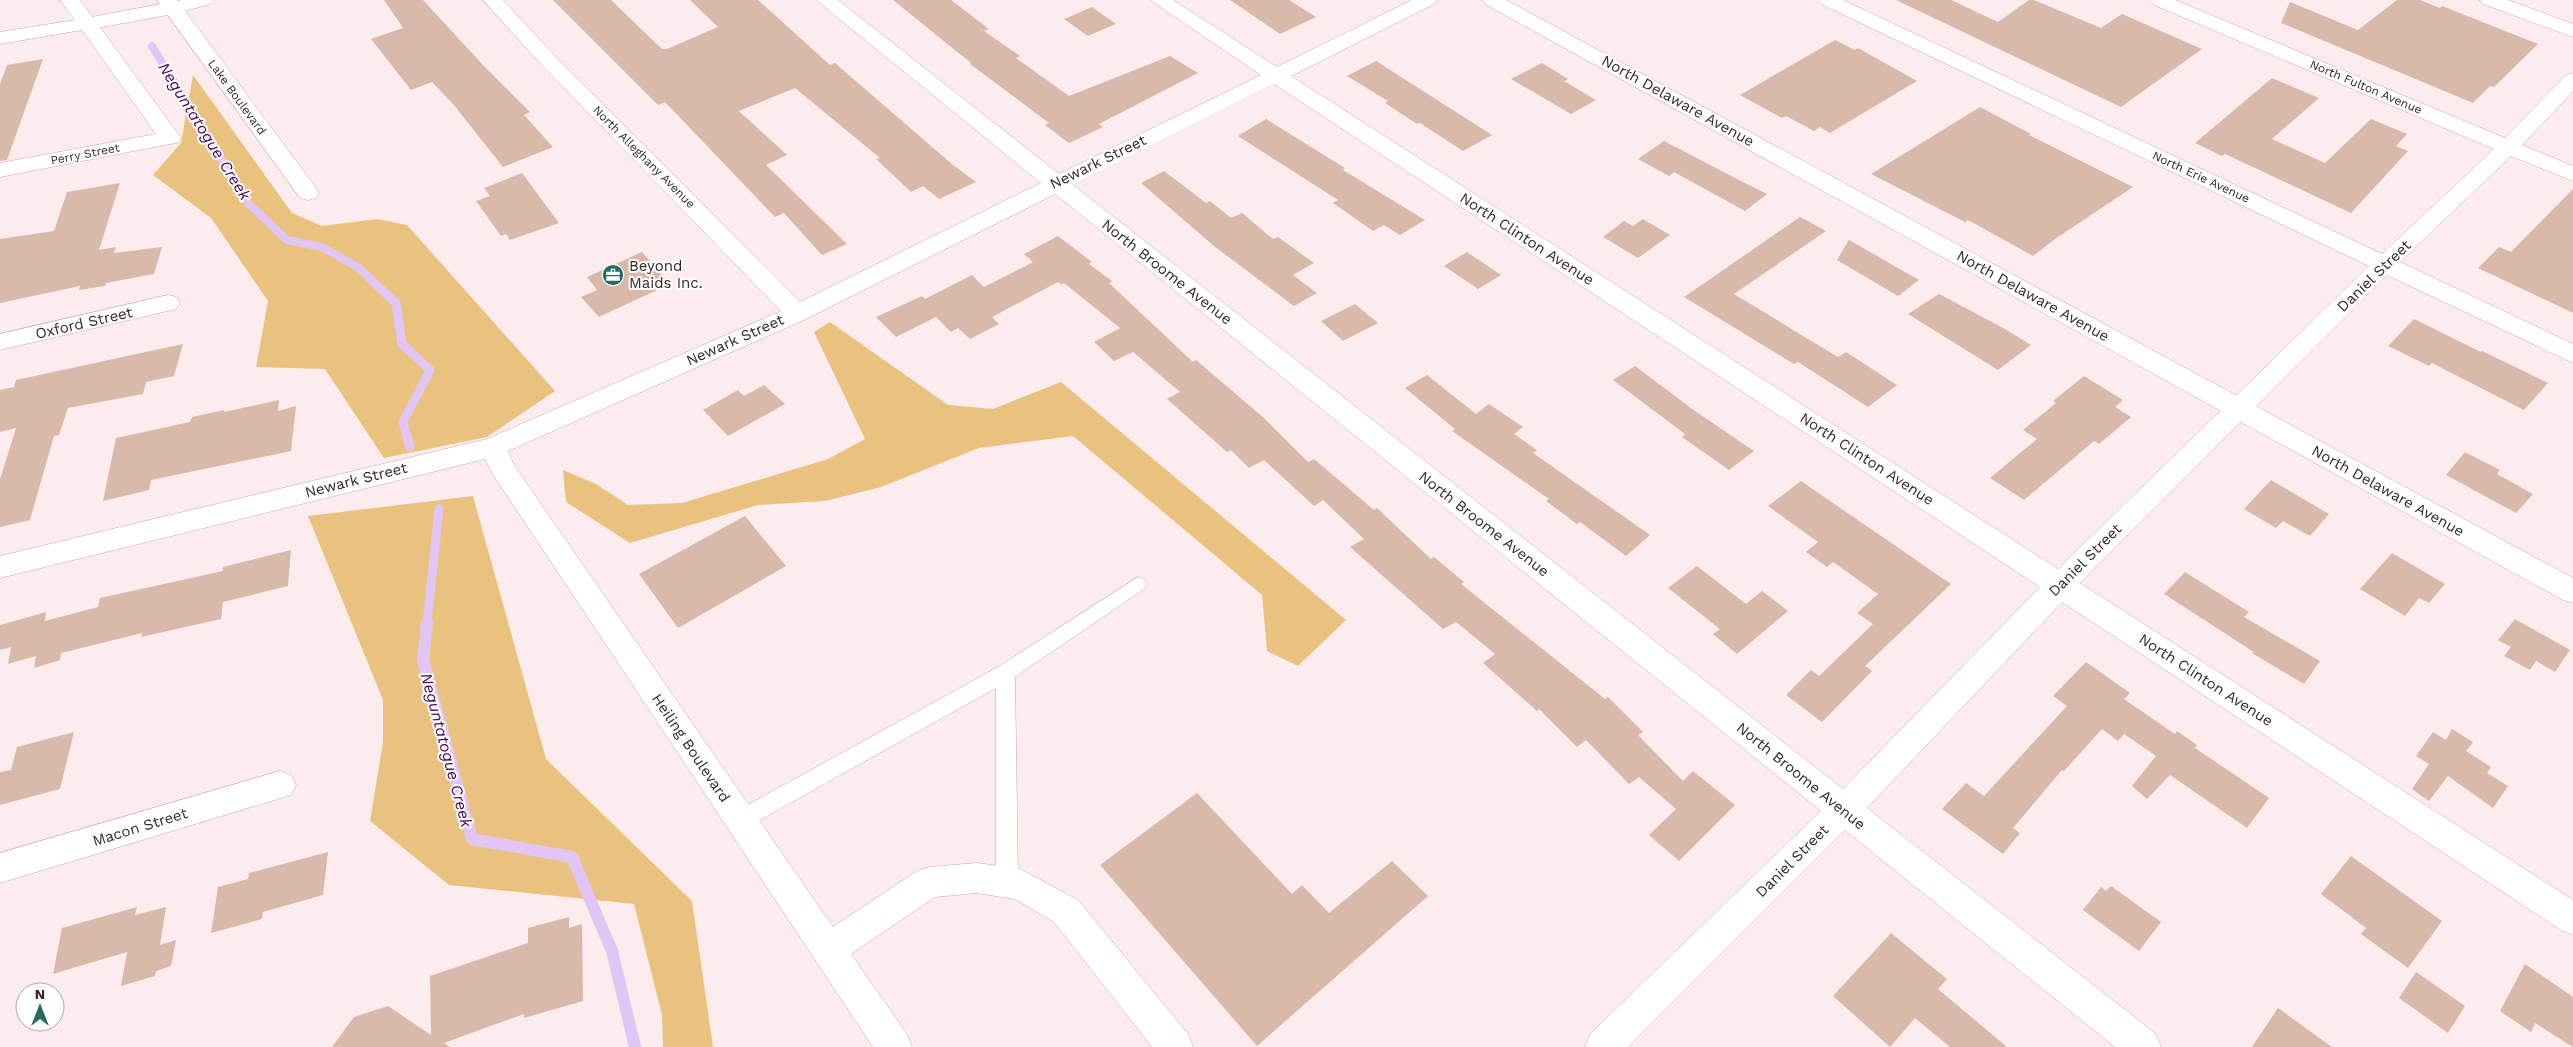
<svg xmlns="http://www.w3.org/2000/svg" width="2573" height="1047" font-family="'Work Sans',sans-serif">
<style>
.green{fill:#e9c280}
.lines{fill:none;stroke-linecap:round;stroke-linejoin:round}
.stream-far2{stroke:#e0c5f5;stroke-width:8}
.stream-far1{stroke:#e0c5f5;stroke-width:9}
.stream{stroke:#e0c5f5;stroke-width:12}
.building{fill:#d9b9aa}
.service-casing{stroke:#cba7a8;stroke-width:1}
.minor-casing{stroke:#cba7a8;stroke-width:1}
.tertiary-casing{stroke:#cba7a8;stroke-width:1}
.service{fill:#fff;fill-rule:evenodd}
.minor{fill:#fff;fill-rule:evenodd}
.tertiary{fill:#fff;fill-rule:evenodd}
.labels{text-anchor:middle;stroke-width:4;stroke-linejoin:round;paint-order:stroke}
.far-street-label{font-size:12px;fill:#342627;stroke:#fff}
.street-label{font-size:15px;fill:#342627;stroke:#fff}
.poi-label{font-size:15px;fill:#342627;stroke:#fff;text-anchor:start}
.water-label{font-size:16px;font-style:italic;fill:#420161;stroke:#fff}
</style>
<rect width="100%" height="100%" fill="#fceced"/>
<g class="green">
<path d="M 193,75 L 292,213 L 322,226 L 377,219 L 407,225 L 555,391 L 487,437 L 384,458 L 325,369 L 256,367 L 268,301 L 211,218 L 153,175 L 181,143 Z"/>
<path d="M 830,322 L 948,405 L 993,409 L 1061,382 L 1346,620 L 1298,666 L 1267,651 L 1262,595 L 1073,436 L 979,448 L 881,487 L 825,501 L 758,505 L 630,543 L 566,502 L 563,470 L 596,484 L 628,505 L 682,503 L 828,459 L 865,439 L 814,332 Z"/>
<path d="M 473,496 L 546,759 L 692,901 L 713,1047 L 663,1047 L 662,1015 L 634,904 L 449,885 L 370,821 L 383,742 L 383,700 L 308,516 Z"/>
</g>
<g class="lines">
<path class="stream-far2" d="M 152,46 L 248,203 L 287,240 L 322,247 L 358,267 L 371,279"/>
<g class="stream-far1">
<path d="M 369,278 L 396,303 L 402,344 L 430,370 L 403,422 L 410,447"/>
<path d="M 427,623 L 439,509"/>
</g>
<path class="stream" d="M 427,622 L 423,660 L 472,839 L 572,857 L 612,951 L 635,1047"/>
</g>
<g class="building">
<path d="M 384,0 L 423,0 L 483,65 L 530,112 L 524,115 L 553,147 L 503,167 L 453,104 L 432,82 L 411,90 L 371,39 L 403,28 Z"/>
<path d="M 553,0 L 611,0 L 662,49 L 667,49 L 718,27 L 690,0 L 758,0 L 830,65 L 835,63 L 953,165 L 976,182 L 939,199 L 923,186 L 911,192 L 876,159 L 880,158 L 795,88 L 739,111 L 787,155 L 766,165 L 847,244 L 822,255 L 784,213 L 775,217 L 665,102 L 658,105 Z"/>
<path d="M 893,0 L 951,0 L 989,29 L 984,31 L 1020,56 L 1016,58 L 1069,96 L 1170,56 L 1198,73 L 1099,124 L 1103,127 L 1069,143 L 1045,125 L 1049,123 L 970,64 L 971,63 Z"/>
<path d="M 1230,0 L 1289,0 L 1316,17 L 1280,34 Z"/>
<path d="M 1896,0 L 1951,0 L 1998,22 L 2029,0 L 2034,0 L 2101,28 L 2122,14 L 2202,49 L 2121,107 Z"/>
<path d="M 2397,0 L 2420,0 L 2440,8 L 2442,6 L 2538,44 L 2494,87 L 2490,86 L 2473,103 L 2281,23 L 2290,2 L 2358,30 Z"/>
<path d="M 1092,7 L 1116,24 L 1088,36 L 1064,19 Z"/>
<path d="M 1835,40 L 1855,50 L 1858,48 L 1917,81 L 1830,133 L 1820,127 L 1814,131 L 1786,116 L 1782,118 L 1740,95 Z"/>
<path d="M 43,59 L 7,160 L 0,161 L 0,84 L 7,65 Z"/>
<path d="M 1376,61 L 1492,135 L 1463,151 L 1420,123 L 1417,124 L 1385,103 L 1388,101 L 1347,76 Z"/>
<path d="M 1542,63 L 1568,79 L 1564,81 L 1596,100 L 1571,114 L 1511,79 Z"/>
<path d="M 2272,78 L 2319,98 L 2272,139 L 2325,163 L 2371,119 L 2407,134 L 2396,146 L 2408,151 L 2351,213 L 2225,154 L 2222,156 L 2195,143 Z"/>
<path d="M 1980,107 L 2031,134 L 2029,135 L 2133,187 L 2055,239 L 2033,256 L 1968,220 L 1965,222 L 1871,174 Z"/>
<path d="M 1266,119 L 1345,168 L 1343,170 L 1425,220 L 1400,235 L 1384,225 L 1373,231 L 1333,203 L 1338,200 L 1238,136 Z"/>
<path d="M 1664,141 L 1737,179 L 1767,194 L 1745,211 L 1674,172 L 1669,176 L 1638,159 Z"/>
<path d="M 1164,171 L 1206,203 L 1210,201 L 1231,218 L 1242,213 L 1273,239 L 1278,237 L 1314,263 L 1293,275 L 1317,293 L 1294,306 L 1214,246 L 1141,183 Z"/>
<path d="M 522,173 L 559,223 L 510,240 L 506,234 L 501,236 L 476,201 L 490,196 L 484,188 Z"/>
<path d="M 120,183 L 99,250 L 116,247 L 114,253 L 162,247 L 154,274 L 106,283 L 105,286 L 79,290 L 80,286 L 0,303 L 0,239 L 54,231 L 67,192 Z"/>
<path d="M 2573,189 L 2573,313 L 2478,268 L 2499,247 L 2511,252 Z"/>
<path d="M 1800,217 L 1826,231 L 1734,294 L 1838,357 L 1846,352 L 1897,385 L 1868,407 L 1798,362 L 1794,364 L 1684,297 Z"/>
<path d="M 1643,219 L 1670,235 L 1638,258 L 1603,237 L 1624,221 L 1633,226 Z"/>
<path d="M 1058,236 L 1092,262 L 1089,264 L 1112,281 L 1109,283 L 1193,362 L 1196,360 L 1264,418 L 1308,462 L 1314,459 L 1374,510 L 1377,508 L 1431,559 L 1434,557 L 1464,582 L 1461,584 L 1605,699 L 1608,697 L 1643,732 L 1638,735 L 1683,781 L 1693,771 L 1735,805 L 1679,861 L 1649,835 L 1676,809 L 1639,777 L 1629,784 L 1586,740 L 1577,747 L 1539,709 L 1537,711 L 1483,663 L 1495,654 L 1456,622 L 1443,629 L 1350,547 L 1364,539 L 1323,500 L 1314,506 L 1264,460 L 1249,468 L 1231,450 L 1227,452 L 1167,399 L 1180,392 L 1133,352 L 1114,361 L 1094,342 L 1120,328 L 1064,283 L 1062,285 L 1058,282 L 992,317 L 999,324 L 970,339 L 958,328 L 951,332 L 936,317 L 896,337 L 876,317 L 922,296 L 925,299 L 972,275 L 984,287 L 1033,262 L 1024,254 Z"/>
<path d="M 1849,240 L 1919,280 L 1898,296 L 1837,260 Z"/>
<path d="M 642,252 L 670,284 L 599,317 L 581,297 L 597,290 L 587,277 Z"/>
<path d="M 1467,252 L 1501,275 L 1478,289 L 1444,266 Z"/>
<path d="M 1939,294 L 2005,329 L 2031,345 L 1998,370 L 1908,314 Z"/>
<path d="M 1355,304 L 1378,323 L 1343,341 L 1321,321 Z"/>
<path d="M 2414,319 L 2481,352 L 2482,351 L 2548,383 L 2524,410 L 2432,363 L 2429,366 L 2388,346 Z"/>
<path d="M 183,344 L 174,376 L 146,382 L 143,394 L 68,408 L 59,435 L 54,436 L 30,520 L 0,527 L 0,479 L 16,428 L 0,432 L 0,390 L 14,387 L 16,380 Z"/>
<path d="M 1635,366 L 1695,411 L 1754,451 L 1729,470 L 1682,437 L 1685,434 L 1613,380 Z"/>
<path d="M 1427,375 L 1476,414 L 1489,404 L 1523,427 L 1514,434 L 1537,450 L 1533,453 L 1650,535 L 1626,556 L 1580,522 L 1577,524 L 1546,501 L 1549,499 L 1452,431 L 1455,429 L 1405,388 Z"/>
<path d="M 2084,376 L 2123,400 L 2115,407 L 2131,417 L 2099,444 L 2094,441 L 2024,500 L 1990,478 L 2037,439 L 2023,430 L 2056,403 L 2053,401 Z"/>
<path d="M 764,385 L 785,404 L 728,436 L 703,410 L 738,390 L 744,396 Z"/>
<path d="M 279,400 L 278,411 L 296,406 L 291,451 L 151,480 L 149,490 L 103,501 L 116,438 L 190,422 L 192,417 L 224,410 L 224,412 Z"/>
<path d="M 2465,452 L 2500,470 L 2497,474 L 2533,494 L 2516,513 L 2446,475 Z"/>
<path d="M 2271,480 L 2329,514 L 2310,536 L 2283,521 L 2276,528 L 2244,509 Z"/>
<path d="M 1801,481 L 1951,584 L 1865,666 L 1872,671 L 1822,722 L 1786,695 L 1811,670 L 1819,676 L 1873,624 L 1857,613 L 1878,594 L 1833,562 L 1827,567 L 1806,552 L 1818,542 L 1768,506 Z"/>
<path d="M 745,516 L 786,566 L 678,628 L 639,574 Z"/>
<path d="M 291,550 L 288,586 L 223,602 L 221,619 L 141,637 L 142,633 L 61,653 L 60,660 L 34,668 L 36,656 L 8,664 L 11,647 L 0,650 L 0,625 L 46,612 L 45,621 L 98,607 L 100,598 L 223,571 L 223,567 Z"/>
<path d="M 2392,553 L 2445,584 L 2429,603 L 2419,598 L 2405,616 L 2360,589 Z"/>
<path d="M 1697,566 L 1746,604 L 1762,591 L 1788,611 L 1737,654 L 1713,634 L 1720,629 L 1668,588 Z"/>
<path d="M 2185,572 L 2249,612 L 2244,617 L 2320,661 L 2304,684 L 2252,653 L 2254,652 L 2164,594 Z"/>
<path d="M 2515,619 L 2570,650 L 2555,672 L 2536,661 L 2530,670 L 2504,656 L 2511,647 L 2498,640 Z"/>
<path d="M 2086,662 L 2130,693 L 2124,699 L 2175,734 L 2177,731 L 2197,745 L 2195,748 L 2269,798 L 2247,828 L 2170,775 L 2147,799 L 2132,786 L 2156,756 L 2124,734 L 2118,741 L 2102,729 L 2064,771 L 2062,770 L 2013,828 L 2020,833 L 2003,854 L 1942,809 L 1966,783 L 1984,796 L 2067,706 L 2053,696 Z"/>
<path d="M 2452,729 L 2473,742 L 2466,751 L 2491,767 L 2487,773 L 2508,786 L 2493,808 L 2448,776 L 2429,801 L 2412,789 L 2429,764 L 2416,756 L 2433,732 L 2446,740 Z"/>
<path d="M 74,732 L 60,789 L 0,805 L 0,772 L 11,770 L 17,747 Z"/>
<path d="M 1197,793 L 1292,894 L 1302,885 L 1329,913 L 1392,861 L 1428,896 L 1257,1046 L 1100,865 Z"/>
<path d="M 328,852 L 323,895 L 263,912 L 262,919 L 211,933 L 218,887 L 248,879 L 249,873 Z"/>
<path d="M 2351,856 L 2442,921 L 2408,968 L 2361,934 L 2366,928 L 2321,894 Z"/>
<path d="M 2111,886 L 2161,922 L 2139,951 L 2083,910 L 2101,887 L 2106,891 Z"/>
<path d="M 137,907 L 135,915 L 166,907 L 160,945 L 176,940 L 171,966 L 156,971 L 155,976 L 121,986 L 127,952 L 53,974 L 62,928 Z"/>
<path d="M 569,917 L 569,928 L 582,924 L 583,1001 L 524,1018 L 524,1014 L 444,1043 L 450,1047 L 332,1047 L 354,1017 L 388,1006 L 431,1035 L 430,976 L 528,943 L 528,928 Z"/>
<path d="M 1891,933 L 1947,979 L 1938,989 L 2007,1047 L 1950,1047 L 1915,1018 L 1890,1047 L 1833,996 Z"/>
<path d="M 2525,964 L 2573,997 L 2573,1047 L 2535,1023 L 2531,1032 L 2500,1011 Z"/>
<path d="M 2416,972 L 2465,1006 L 2448,1033 L 2399,998 Z"/>
<path d="M 2278,1008 L 2332,1047 L 2252,1047 Z"/>
</g>
<g class="lines">
<g class="service-casing">
<path id="service" d="M 1138,577 L 1144,579 L 1147,584 L 1144,589 L 1015,677 L 1018,882 L 1014,889 L 1007,892 L 1000,889 L 996,882 L 996,688 L 747,827 L 740,829 L 733,827 L 730,820 L 733,813 L 998,667 Z"/>
</g>
<g class="minor-casing">
<g id="minor">
<path d="M 60,0 L 80,0 L 181,138 L 178,143 L 170,144 L 0,177 L 0,163 L 156,134 L 82,30 L 0,44 L 0,32 L 75,20 Z"/>
<path d="M 157,0 L 177,0 L 316,188 L 319,193 L 316,198 L 308,200 L 300,198 Z"/>
<path d="M 483,0 L 503,0 L 553,54 L 800,302 L 1041,183 L 816,0 L 838,0 L 1059,174 L 1261,75 L 1150,0 L 1173,0 L 1277,67 L 1412,0 L 1437,0 L 1434,4 L 1291,76 L 2058,569 L 2369,266 L 1821,4 L 1818,0 L 1843,0 L 2382,254 L 2494,149 L 2152,4 L 2149,0 L 2175,0 L 2505,138 L 2566,75 L 2573,73 L 2573,91 L 2522,145 L 2573,166 L 2573,181 L 2511,156 L 2400,262 L 2573,344 L 2573,363 L 2387,275 L 2080,583 L 2573,900 L 2573,935 L 2561,930 L 2062,602 L 1867,808 L 2156,1034 L 2161,1047 L 2115,1047 L 1845,830 L 1628,1047 L 1585,1047 L 1590,1034 L 1821,811 L 1055,194 L 806,319 L 508,451 L 514,465 L 833,927 L 917,871 L 929,867 L 977,863 L 1020,869 L 1078,900 L 1188,1034 L 1193,1047 L 1152,1047 L 1054,922 L 1015,899 L 977,893 L 935,897 L 851,954 L 907,1034 L 912,1047 L 873,1047 L 494,476 L 485,459 L 0,578 L 0,556 L 487,439 L 781,311 L 539,62 ZM 1274,84 L 2040,587 L 1843,789 L 1073,185 Z"/>
<path d="M 2480,0 L 2508,0 L 2573,24 L 2573,37 L 2483,4 Z"/>
<path d="M 168,295 L 176,297 L 180,303 L 176,309 L 0,350 L 0,334 Z"/>
<path d="M 280,771 L 291,775 L 296,785 L 291,795 L 0,883 L 0,853 Z"/>
</g>
</g>
<g class="tertiary-casing">
<g id="tertiary">
<path d="M 182,0 L 214,0 L 211,4 L 173,14 L 86,30 L 79,28 L 76,24 L 79,20 L 86,18 Z"/>
<path d="M 1482,0 L 1506,0 L 2573,578 L 2573,603 L 2563,600 L 1485,4 Z"/>
</g>
</g>
<use href="#service" class="service"/>
<use href="#minor" class="minor"/>
<use href="#tertiary" class="tertiary"/>
</g>
<defs>
<g id="office-disc" transform="scale(1.125)"><circle r="9.5" fill="#266b5d" stroke="#fff"/><path d="M-6-3h4V-5.5h4V-3h4V5H-6ZM-1-4.5V-3h2v-1.5ZM-6 0V1H6V0Z" fill="#fff"/></g>
</defs>
<g fill-rule="evenodd">
<use href="#office-disc" x="613" y="275"/>
</g>
<g class="labels">
<g class="far-street-label">
<text transform="translate(2366 87) rotate(23)" y="4">North Fulton Avenue</text>
<text transform="translate(237 97) rotate(54)" y="4">Lake Boulevard</text>
<text transform="translate(85 154) rotate(-11)" y="4">Perry Street</text>
<text transform="translate(644 157) rotate(45)" y="4">North Alleghany Avenue</text>
<text transform="translate(2201 177) rotate(25)" y="4">North Erie Avenue</text>
</g>
<g class="street-label">
<text transform="translate(1678 101) rotate(29)" y="5">North Delaware Avenue</text>
<text transform="translate(1098 162) rotate(-26)" y="5">Newark Street</text>
<text transform="translate(1527 239) rotate(33)" y="5">North Clinton Avenue</text>
<text transform="translate(1167 272) rotate(38)" y="5">North Broome Avenue</text>
<text transform="translate(2374 276) rotate(-44)" y="5">Daniel Street</text>
<text transform="translate(2033 296) rotate(29)" y="5">North Delaware Avenue</text>
<text transform="translate(84 323) rotate(-13)" y="5">Oxford Street</text>
<text transform="translate(735 340) rotate(-24)" y="5">Newark Street</text>
<text transform="translate(1867 459) rotate(33)" y="5">North Clinton Avenue</text>
<text transform="translate(356 480) rotate(-14)" y="5">Newark Street</text>
<text transform="translate(2388 491) rotate(29)" y="5">North Delaware Avenue</text>
<text transform="translate(1484 524) rotate(38)" y="5">North Broome Avenue</text>
<text transform="translate(2085 560) rotate(-45)" y="5">Daniel Street</text>
<text transform="translate(2206 680) rotate(33)" y="5">North Clinton Avenue</text>
<text transform="translate(691 748) rotate(56)" y="5">Heiling Boulevard</text>
<text transform="translate(1801 776) rotate(39)" y="5">North Broome Avenue</text>
<text transform="translate(140 827) rotate(-17)" y="5">Macon Street</text>
<text transform="translate(1792 861) rotate(-45)" y="5">Daniel Street</text>
</g>
<g class="poi-label">
<text x="629" y="271">Beyond<tspan x="629" dy="17">Maids Inc.</tspan></text>
</g>
<g class="water-label">
<text transform="translate(205 131) rotate(58)" y="6">Neguntatogue Creek</text>
<text transform="translate(447 750) rotate(75)" y="6">Neguntatogue Creek</text>
</g>
</g>
<g transform="translate(40 1007)"><circle r="24" fill="#ffffff" stroke="#aea8a9"/>
<path d="M0-4L9 19L0 12L-9 19Z" fill="#266b5d"/>
<text y="-8" font-size="14" font-weight="bold" text-anchor="middle" fill="#342627">N</text>
</g>
</svg>
